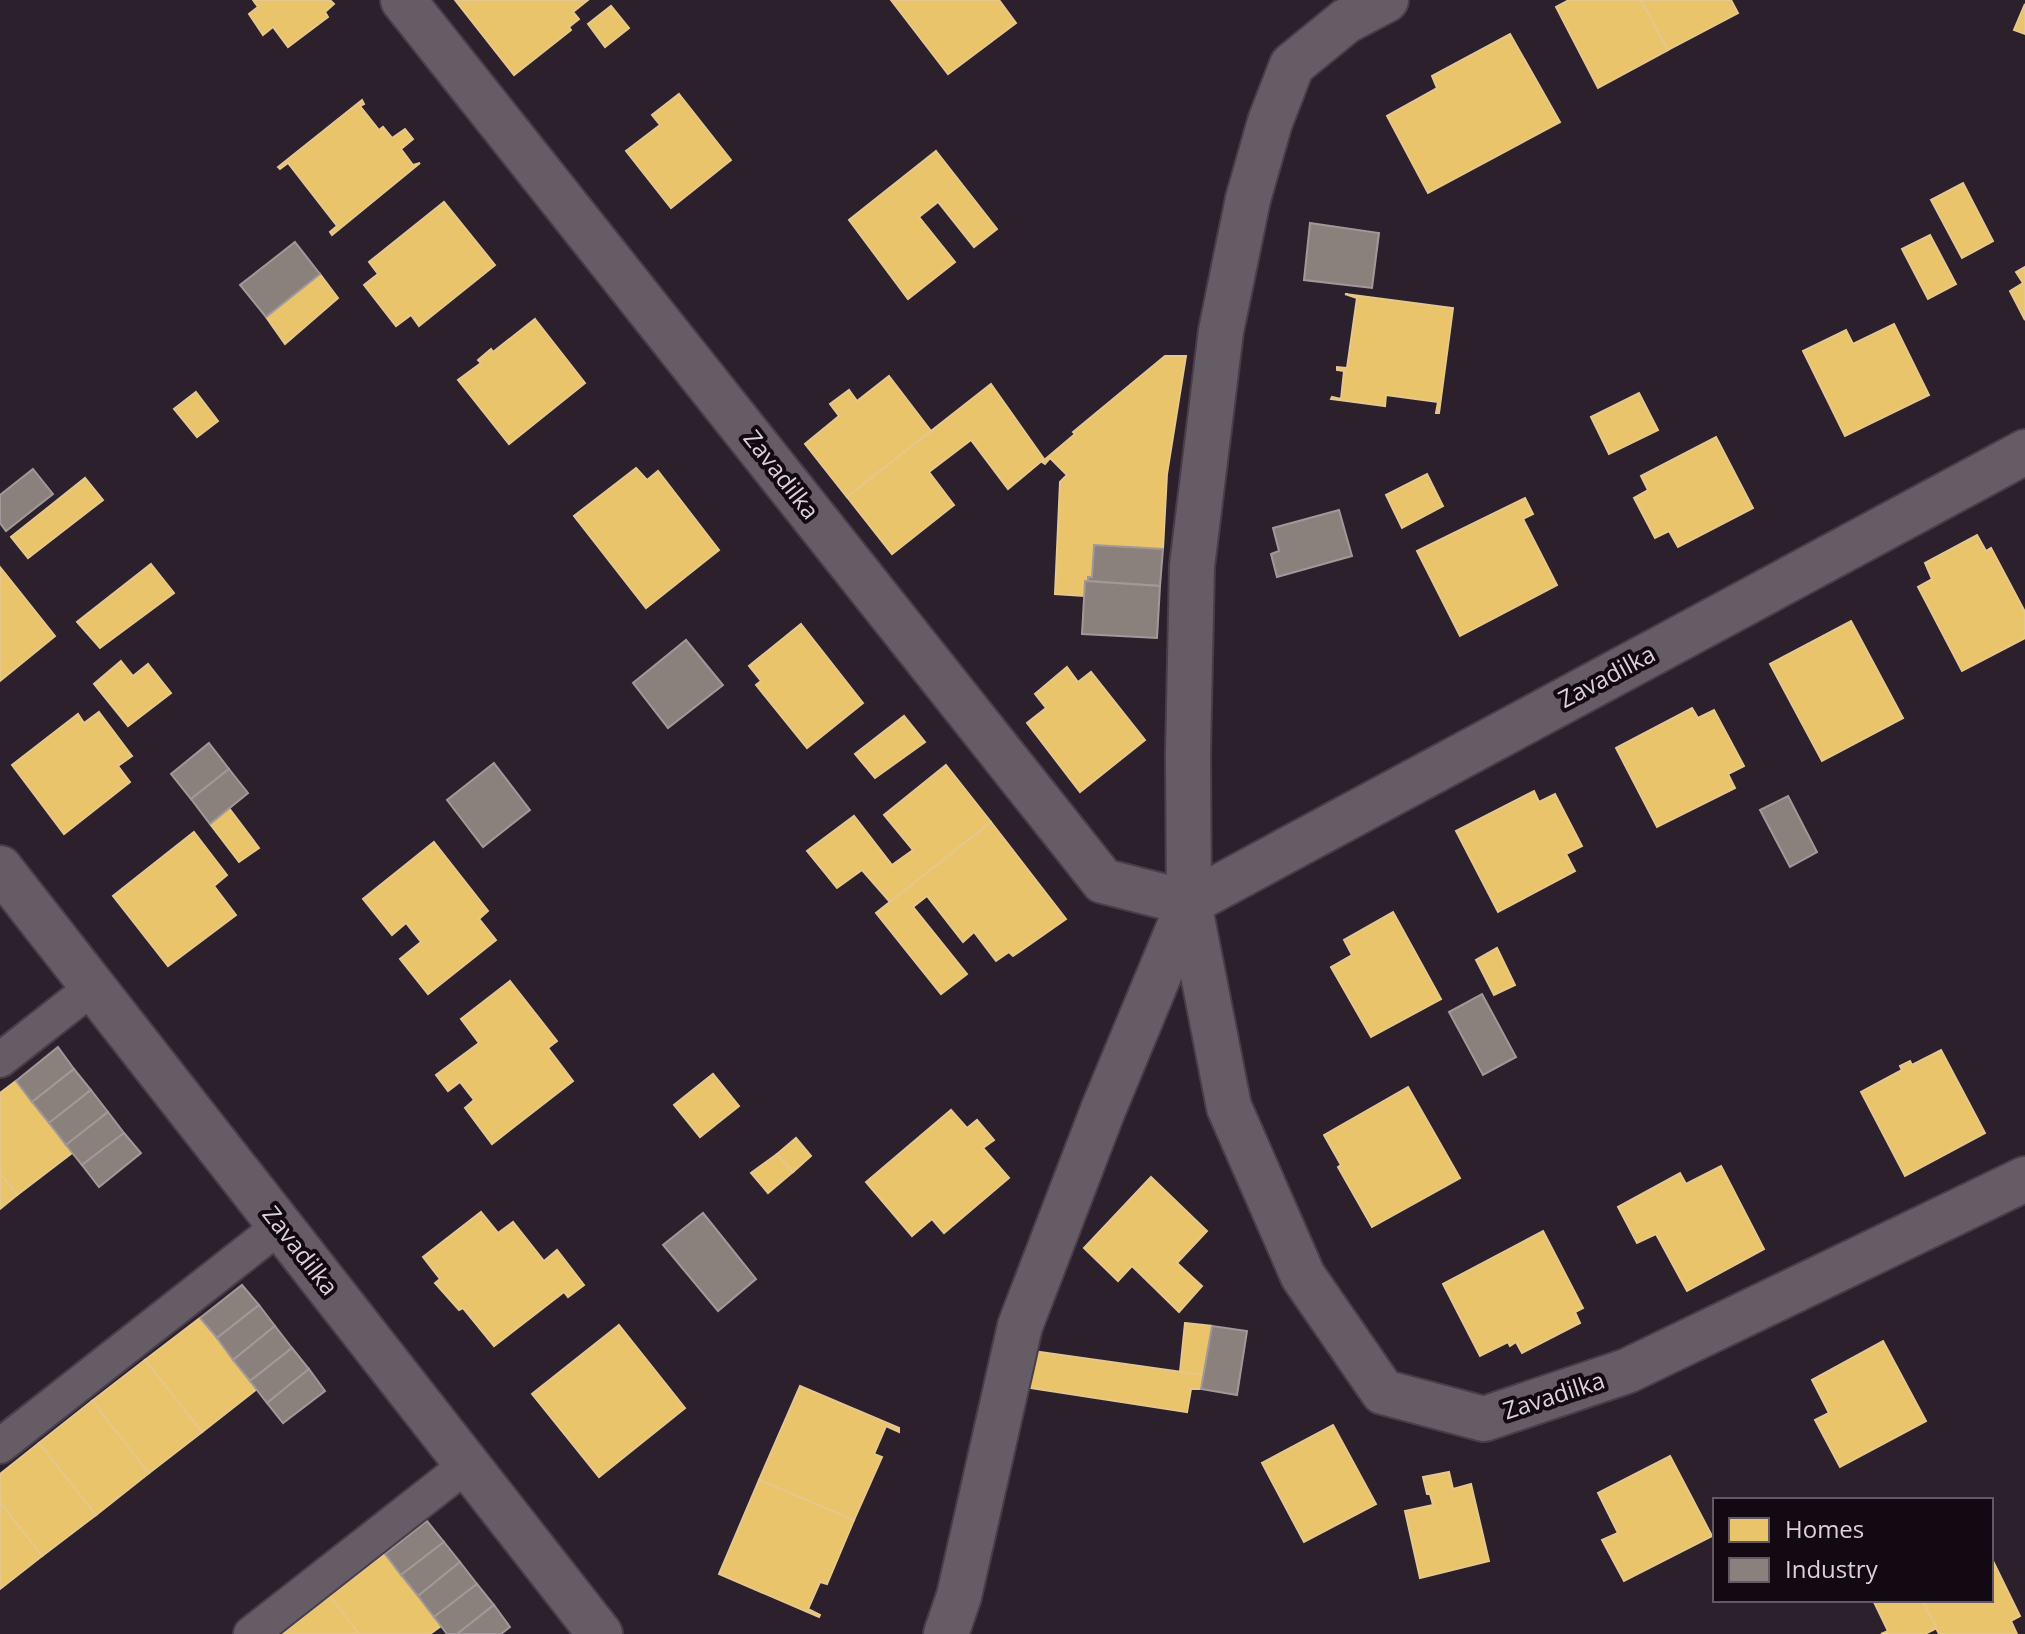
<svg xmlns="http://www.w3.org/2000/svg" width="2025" height="1634" font-family="'Open Sans',sans-serif">
<style>
.homes{fill:#e9c46a;stroke:#e6c78c;stroke-width:2}
.industry{fill:#8a817c;stroke:#a39899;stroke-width:2}
.lines{fill:none;stroke-linecap:round;stroke-linejoin:round}
.lane-casing{stroke:#483d48;stroke-width:38}
.street-casing{stroke:#483d48;stroke-width:48}
.lane{stroke:#665c65;stroke-width:34}
.street{stroke:#665c65;stroke-width:44}
.labels{text-anchor:middle;stroke-width:8;stroke-linejoin:round;paint-order:stroke}
.street-label{font-size:24px;fill:#decfdd;stroke:#130913}
</style>
<rect width="100%" height="100%" fill="#2c202c"/>
<g class="homes">
<path d="M 253,0 L 330,0 L 334,4 L 325,12 L 328,17 L 288,47 L 273,27 L 263,35 L 249,14 L 258,7 Z"/>
<path d="M 455,0 L 588,0 L 573,12 L 579,19 L 569,27 L 571,30 L 514,75 Z"/>
<path d="M 891,0 L 999,0 L 1016,23 L 948,74 Z"/>
<path d="M 1569,0 L 1641,0 L 1668,50 L 1598,88 L 1556,7 Z"/>
<path d="M 1641,0 L 1731,0 L 1738,13 L 1668,50 Z"/>
<path d="M 2025,4 L 2025,34 L 2014,30 Z"/>
<path d="M 611,6 L 629,28 L 605,47 L 588,24 Z"/>
<path d="M 1510,34 L 1560,122 L 1428,193 L 1387,116 L 1437,88 L 1432,76 Z"/>
<path d="M 679,94 L 731,160 L 671,208 L 626,151 L 660,125 L 652,115 Z"/>
<path d="M 362,100 L 364,104 L 360,106 L 379,130 L 383,127 L 392,138 L 405,129 L 413,139 L 401,149 L 413,165 L 420,163 L 332,235 L 330,232 L 337,226 L 288,163 L 280,169 L 278,167 Z"/>
<path d="M 936,151 L 997,229 L 974,247 L 938,202 L 919,217 L 955,262 L 908,299 L 849,220 Z"/>
<path d="M 1963,183 L 1993,241 L 1962,258 L 1931,200 Z"/>
<path d="M 444,202 L 495,265 L 419,326 L 411,315 L 396,326 L 364,285 L 378,274 L 369,262 Z"/>
<path d="M 1930,235 L 1956,284 L 1928,299 L 1902,249 Z"/>
<path d="M 2025,267 L 2025,320 L 2010,291 L 2023,283 L 2016,272 Z"/>
<path d="M 320,274 L 338,298 L 285,344 L 266,317 Z"/>
<path d="M 1345,294 L 1453,308 L 1439,413 L 1436,413 L 1438,402 L 1386,395 L 1385,406 L 1331,399 L 1332,397 L 1341,399 L 1344,371 L 1337,370 L 1337,367 L 1347,368 L 1357,298 Z"/>
<path d="M 535,319 L 585,383 L 509,444 L 458,380 L 481,363 L 478,360 L 491,349 L 493,352 Z"/>
<path d="M 1894,324 L 1929,395 L 1845,436 L 1803,351 L 1846,330 L 1853,344 Z"/>
<path d="M 1165,356 L 1186,356 L 1167,474 L 1163,549 L 1094,545 L 1092,577 L 1088,577 L 1088,581 L 1085,581 L 1084,596 L 1055,594 L 1060,482 L 1067,475 L 1050,458 L 1045,464 L 1042,462 L 1075,434 L 1073,432 Z"/>
<path d="M 889,376 L 931,431 L 847,497 L 805,444 L 839,416 L 830,404 L 849,390 L 857,401 Z"/>
<path d="M 991,384 L 1044,459 L 1008,489 L 971,440 L 929,472 L 954,505 L 892,554 L 847,497 Z"/>
<path d="M 196,392 L 218,421 L 197,437 L 174,409 Z"/>
<path d="M 1639,393 L 1658,430 L 1609,454 L 1591,417 Z"/>
<path d="M 1716,437 L 1753,508 L 1678,547 L 1669,531 L 1655,538 L 1634,498 L 1648,490 L 1641,476 Z"/>
<path d="M 636,468 L 647,480 L 658,471 L 719,550 L 646,608 L 574,516 Z"/>
<path d="M 1427,474 L 1443,506 L 1402,528 L 1386,495 Z"/>
<path d="M 85,478 L 103,500 L 28,558 L 11,537 Z"/>
<path d="M 1525,498 L 1533,514 L 1523,519 L 1557,585 L 1460,636 L 1417,551 Z"/>
<path d="M 1977,535 L 1986,551 L 1991,548 L 2025,612 L 2025,638 L 1962,671 L 1918,587 L 1932,579 L 1925,563 Z"/>
<path d="M 151,564 L 174,593 L 100,648 L 77,622 Z"/>
<path d="M 0,567 L 55,636 L 0,681 Z"/>
<path d="M 1851,621 L 1903,718 L 1822,761 L 1770,664 Z"/>
<path d="M 801,624 L 863,703 L 807,748 L 756,685 L 761,681 L 749,666 Z"/>
<path d="M 121,661 L 133,676 L 148,664 L 171,693 L 128,726 L 94,684 Z"/>
<path d="M 1067,667 L 1078,682 L 1091,672 L 1145,740 L 1080,792 L 1027,723 L 1046,708 L 1035,694 Z"/>
<path d="M 1692,708 L 1698,718 L 1714,710 L 1744,766 L 1728,774 L 1735,788 L 1657,827 L 1616,748 Z"/>
<path d="M 99,712 L 132,756 L 118,766 L 130,782 L 64,834 L 12,765 L 78,714 L 84,723 Z"/>
<path d="M 904,716 L 925,742 L 875,778 L 855,754 Z"/>
<path d="M 946,765 L 991,822 L 890,902 L 862,870 L 837,888 L 807,851 L 854,816 L 892,865 L 913,850 L 884,815 Z"/>
<path d="M 1534,791 L 1539,802 L 1555,794 L 1582,846 L 1566,854 L 1575,871 L 1498,912 L 1456,831 Z"/>
<path d="M 229,808 L 259,848 L 239,862 L 210,824 Z"/>
<path d="M 991,822 L 1066,919 L 1013,956 L 1009,952 L 996,961 L 974,932 L 963,942 L 927,896 L 913,907 L 967,974 L 941,994 L 876,913 Z"/>
<path d="M 194,832 L 227,875 L 214,886 L 236,915 L 168,966 L 113,896 Z"/>
<path d="M 434,842 L 488,911 L 479,919 L 496,940 L 428,994 L 400,959 L 421,942 L 406,923 L 392,935 L 363,899 Z"/>
<path d="M 1393,912 L 1441,999 L 1371,1037 L 1331,967 L 1352,955 L 1344,940 Z"/>
<path d="M 1497,948 L 1515,985 L 1494,995 L 1476,960 Z"/>
<path d="M 510,981 L 557,1041 L 548,1048 L 573,1081 L 492,1144 L 465,1108 L 474,1100 L 460,1082 L 448,1091 L 436,1075 L 479,1043 L 461,1019 Z"/>
<path d="M 1941,1050 L 1985,1133 L 1905,1176 L 1861,1092 L 1902,1070 L 1900,1066 L 1910,1061 L 1912,1065 Z"/>
<path d="M 713,1074 L 739,1106 L 700,1137 L 674,1105 Z"/>
<path d="M 16,1081 L 72,1153 L 17,1195 L 0,1173 L 0,1093 Z"/>
<path d="M 1408,1087 L 1460,1178 L 1372,1227 L 1338,1167 L 1341,1165 L 1324,1135 Z"/>
<path d="M 951,1110 L 967,1128 L 977,1120 L 994,1140 L 983,1148 L 1009,1178 L 944,1233 L 932,1219 L 912,1236 L 866,1182 Z"/>
<path d="M 796,1138 L 811,1156 L 793,1172 L 777,1154 Z"/>
<path d="M 777,1154 L 793,1172 L 768,1193 L 751,1173 Z"/>
<path d="M 1721,1166 L 1764,1249 L 1687,1291 L 1656,1234 L 1637,1243 L 1618,1207 L 1680,1173 L 1686,1184 Z"/>
<path d="M 0,1173 L 17,1195 L 0,1209 Z"/>
<path d="M 1151,1177 L 1207,1231 L 1177,1263 L 1202,1286 L 1179,1312 L 1132,1266 L 1118,1281 L 1084,1248 Z"/>
<path d="M 481,1212 L 498,1233 L 513,1222 L 544,1261 L 557,1250 L 584,1285 L 568,1297 L 564,1292 L 494,1346 L 463,1308 L 459,1310 L 435,1283 L 440,1279 L 423,1257 Z"/>
<path d="M 1543,1231 L 1583,1308 L 1575,1312 L 1580,1323 L 1522,1353 L 1516,1342 L 1510,1346 L 1508,1342 L 1480,1356 L 1443,1284 Z"/>
<path d="M 200,1318 L 257,1389 L 202,1432 L 145,1360 Z"/>
<path d="M 1185,1323 L 1212,1326 L 1204,1375 L 1180,1372 Z"/>
<path d="M 619,1325 L 685,1408 L 599,1477 L 532,1394 Z"/>
<path d="M 1883,1341 L 1926,1421 L 1840,1467 L 1815,1420 L 1829,1413 L 1812,1380 Z"/>
<path d="M 1033,1351 L 1204,1375 L 1201,1389 L 1191,1389 L 1187,1412 L 1030,1388 Z"/>
<path d="M 145,1360 L 202,1432 L 149,1473 L 92,1401 Z"/>
<path d="M 800,1386 L 899,1428 L 899,1432 L 886,1426 L 874,1454 L 882,1457 L 854,1520 L 759,1480 Z"/>
<path d="M 92,1401 L 149,1473 L 96,1515 L 39,1443 Z"/>
<path d="M 1333,1425 L 1376,1504 L 1304,1542 L 1262,1463 Z"/>
<path d="M 39,1443 L 96,1515 L 42,1556 L 0,1502 L 0,1474 Z"/>
<path d="M 1670,1456 L 1712,1536 L 1624,1581 L 1602,1540 L 1618,1533 L 1598,1493 Z"/>
<path d="M 1449,1472 L 1453,1489 L 1471,1484 L 1489,1561 L 1420,1578 L 1405,1511 L 1433,1505 L 1430,1494 L 1427,1494 L 1423,1477 Z"/>
<path d="M 759,1480 L 854,1520 L 827,1584 L 820,1582 L 808,1609 L 820,1615 L 819,1617 L 719,1574 Z"/>
<path d="M 0,1502 L 42,1556 L 0,1589 Z"/>
<path d="M 385,1554 L 441,1626 L 430,1634 L 359,1634 L 330,1596 Z"/>
<path d="M 1991,1557 L 2020,1616 L 2011,1621 L 2017,1634 L 1939,1634 L 1922,1600 L 1991,1600 Z"/>
<path d="M 330,1596 L 359,1634 L 282,1634 Z"/>
<path d="M 1877,1600 L 1922,1600 L 1937,1628 L 1925,1634 L 1881,1634 L 1888,1631 L 1874,1602 Z"/>
</g>
<g class="industry">
<path d="M 1310,223 L 1379,233 L 1372,288 L 1304,280 Z"/>
<path d="M 295,242 L 320,274 L 266,317 L 240,285 Z"/>
<path d="M 33,469 L 53,494 L 6,531 L 0,523 L 0,495 Z"/>
<path d="M 1339,510 L 1352,556 L 1277,577 L 1271,554 L 1279,551 L 1273,528 Z"/>
<path d="M 1094,545 L 1163,549 L 1160,586 L 1088,581 L 1088,577 L 1092,577 Z"/>
<path d="M 1085,581 L 1160,586 L 1157,638 L 1082,634 Z"/>
<path d="M 686,640 L 723,685 L 668,728 L 633,683 Z"/>
<path d="M 209,743 L 229,769 L 191,799 L 171,774 Z"/>
<path d="M 494,763 L 530,810 L 483,847 L 447,800 Z"/>
<path d="M 229,769 L 248,793 L 210,824 L 191,799 Z"/>
<path d="M 1788,796 L 1817,852 L 1790,867 L 1760,810 Z"/>
<path d="M 1482,994 L 1516,1057 L 1483,1075 L 1449,1012 Z"/>
<path d="M 58,1047 L 74,1069 L 32,1102 L 16,1081 Z"/>
<path d="M 74,1069 L 91,1090 L 49,1123 L 32,1102 Z"/>
<path d="M 91,1090 L 108,1112 L 66,1145 L 49,1123 Z"/>
<path d="M 108,1112 L 124,1133 L 82,1165 L 66,1145 Z"/>
<path d="M 124,1133 L 141,1153 L 99,1187 L 82,1165 Z"/>
<path d="M 703,1213 L 756,1279 L 718,1311 L 663,1245 Z"/>
<path d="M 242,1285 L 259,1305 L 217,1338 L 200,1318 Z"/>
<path d="M 259,1305 L 275,1326 L 233,1360 L 217,1338 Z"/>
<path d="M 275,1326 L 292,1348 L 250,1381 L 233,1360 Z"/>
<path d="M 1212,1326 L 1247,1331 L 1237,1395 L 1201,1389 Z"/>
<path d="M 292,1348 L 309,1369 L 267,1403 L 250,1381 Z"/>
<path d="M 309,1369 L 325,1391 L 283,1423 L 267,1403 Z"/>
<path d="M 427,1521 L 444,1542 L 401,1575 L 385,1554 Z"/>
<path d="M 444,1542 L 460,1562 L 418,1596 L 401,1575 Z"/>
<path d="M 460,1562 L 477,1584 L 434,1617 L 418,1596 Z"/>
<path d="M 477,1584 L 494,1605 L 457,1634 L 447,1634 L 434,1617 Z"/>
<path d="M 494,1605 L 510,1627 L 501,1634 L 457,1634 Z"/>
</g>
<g class="lines">
<g class="lane-casing">
<g id="lane">
<path d="M 0,1060 L 93,987"/>
<path d="M 0,1446 L 280,1226"/>
<path d="M 251,1634 L 468,1464"/>
</g>
</g>
<g class="street-casing">
<g id="street">
<path d="M 403,0 L 1103,881 L 1189,903"/>
<path d="M 1386,0 L 1346,21 L 1292,65 L 1270,122 L 1248,199 L 1221,331 L 1192,566 L 1188,753 L 1189,903 L 1229,1107 L 1303,1276 L 1383,1392 L 1484,1419 L 1627,1371 L 2025,1179"/>
<path d="M 0,868 L 600,1634"/>
<path d="M 946,1634 L 959,1596 L 1020,1326 L 1103,1110 L 1189,903 L 2025,452"/>
</g>
</g>
<use href="#lane" class="lane"/>
<use href="#street" class="street"/>
</g>
<g class="labels">
<g class="street-label">
<text transform="translate(781 475) rotate(52)" y="8">Zavadilka</text>
<text transform="translate(1607 677) rotate(-28)" y="8">Zavadilka</text>
<text transform="translate(300 1251) rotate(52)" y="8">Zavadilka</text>
<text transform="translate(1554 1396) rotate(-18)" y="8">Zavadilka</text>
</g>
</g>
<rect x="1713" y="1498" width="280" height="104" fill="#130913" stroke="#645864" stroke-width="2"/>
<rect x="1729" y="1518" width="40" height="24" fill="#e9c46a" stroke="#645864" stroke-width="2"/>
<text x="1785" y="1538" font-size="24" fill="#decfdd">Homes</text>
<rect x="1729" y="1558" width="40" height="24" fill="#8a817c" stroke="#645864" stroke-width="2"/>
<text x="1785" y="1578" font-size="24" fill="#decfdd">Industry</text>
</svg>
